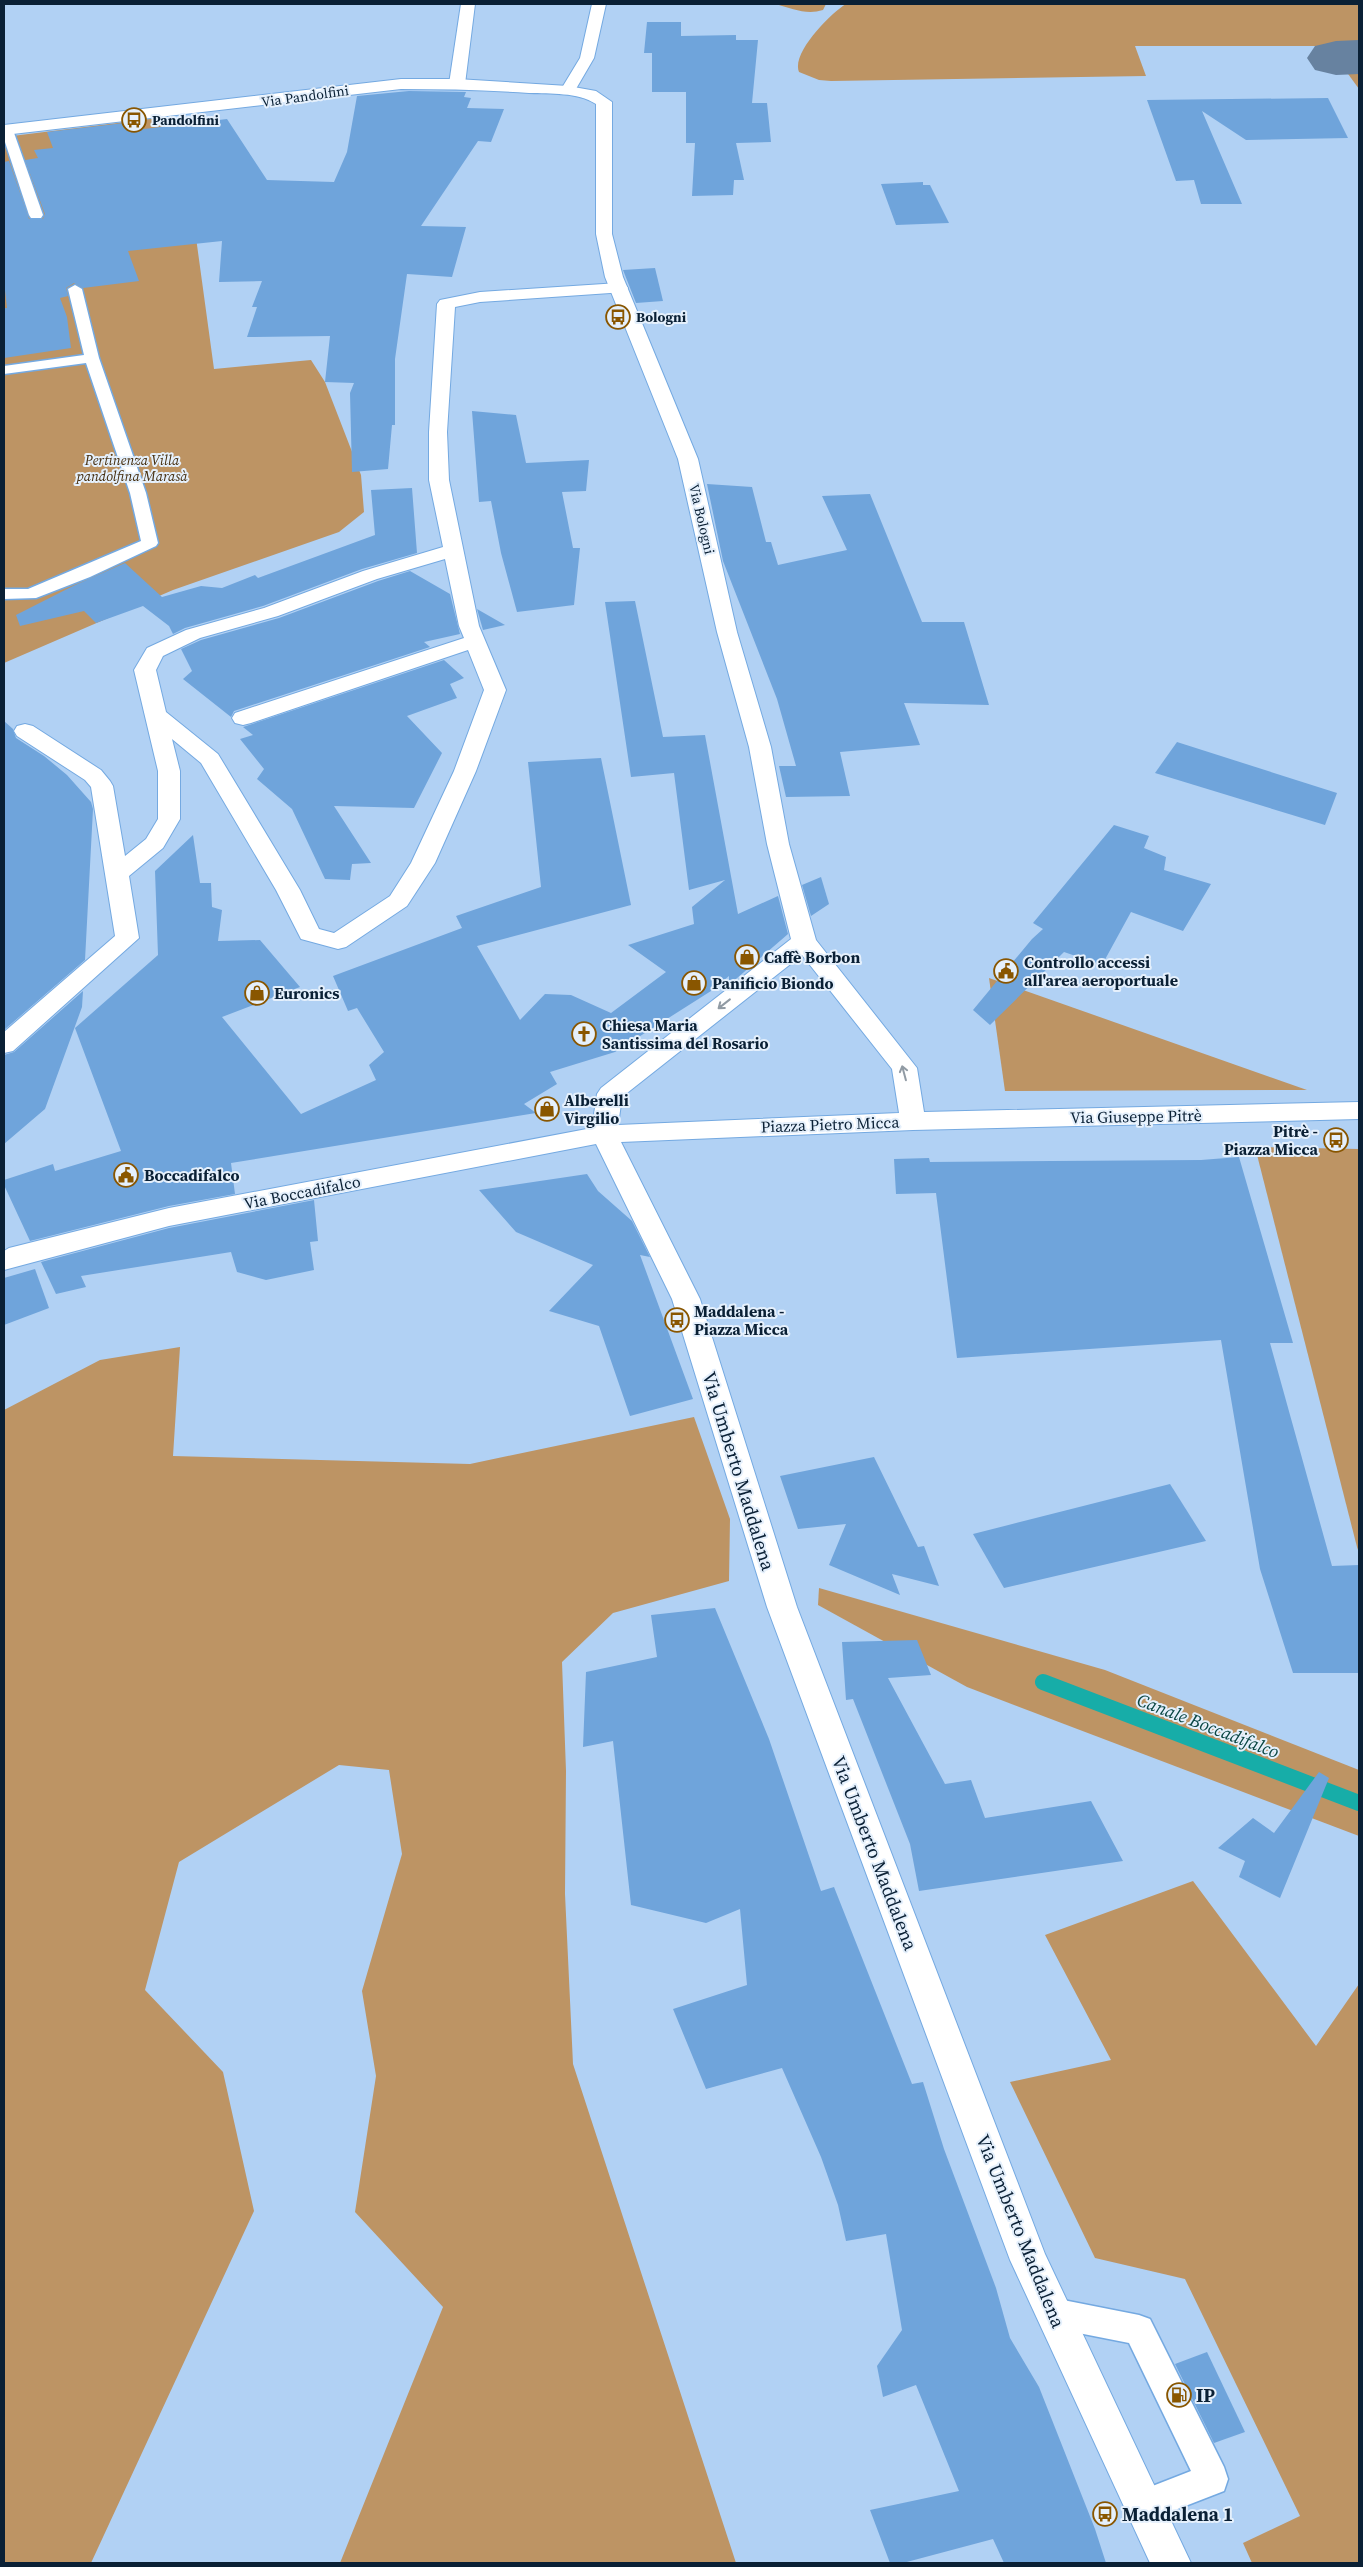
<svg xmlns="http://www.w3.org/2000/svg" width="1363" height="2567" font-family="'Source Serif 4',serif">
<style>
.green{fill:#bd9464}
.lines{fill:none;stroke-linecap:round;stroke-linejoin:round}
.stream{stroke:#17ada8;stroke-width:16}
.taxiway{fill:#6782a0;fill-rule:evenodd}
.building{fill:#6fa4db}
.service-casing{stroke:#74a9e1;stroke-width:3}
.minor-casing{stroke:#74a9e1;stroke-width:2}
.tertiary-casing{stroke:#74a9e1;stroke-width:2}
.service{fill:#fff;fill-rule:evenodd}
.minor{fill:#fff;fill-rule:evenodd}
.tertiary{fill:#fff;fill-rule:evenodd}
.oneway{stroke:#919ba4}
.labels{text-anchor:middle;stroke-width:4;stroke-linejoin:round;paint-order:stroke}
.far-street-label{font-size:14px;fill:#0a2035;stroke:#e5f0fc}
.far-poi-label{font-size:14px;font-weight:bold;fill:#0a2035;stroke:#e5f0fc;text-anchor:start}
.far-park-label{font-size:14px;font-style:italic;fill:#452d0d;stroke:#e5f0fc}
.poi-label{font-size:16px;font-weight:bold;fill:#0a2035;stroke:#e5f0fc;text-anchor:start}
.street-label{font-size:16px;fill:#0a2035;stroke:#e5f0fc}
.water-label{font-size:18px;font-style:italic;fill:#0a4643;stroke:#e5f0fc}
.near-street-label{font-size:19px;fill:#0a2035;stroke:#e5f0fc}
.near-poi-label{font-size:19px;font-weight:bold;fill:#0a2035;stroke:#e5f0fc;text-anchor:start}
</style>
<rect width="100%" height="100%" fill="#b1d1f4"/>
<g class="green">
<path d="M 776,4 L 826,4 L 823,10 C 807,15 792,9 776,4 Z"/>
<path d="M 846,4 L 1359,4 L 1359,48 L 1338,48 L 1327,46 L 1135,46 L 1146,76 L 831,81 L 819,80 L 799,72 C 791,53 831,13 846,4 Z"/>
<path d="M 1359,62 L 1359,89 L 1343,67 Z"/>
<path d="M 174,116 L 194,223 L 214,369 L 311,360 L 325,382 L 361,475 L 364,512 L 339,532 L 173,590 L 4,663 L 4,137 Z"/>
<path d="M 989,978 L 1307,1090 L 1005,1091 Z"/>
<path d="M 1255,1147 L 1359,1149 L 1359,1553 L 1357,1547 Z"/>
<path d="M 180,1347 L 173,1456 L 470,1464 L 694,1417 L 730,1519 L 729,1581 L 613,1613 L 562,1662 L 566,1771 L 565,1894 L 573,2064 L 736,2563 L 340,2563 L 443,2307 L 355,2212 L 376,2076 L 362,1991 L 402,1854 L 389,1770 L 339,1765 L 179,1862 L 145,1990 L 223,2072 L 254,2211 L 91,2563 L 4,2563 L 4,1410 L 100,1360 Z"/>
<path d="M 819,1588 L 1105,1670 L 1359,1770 L 1359,1836 L 967,1687 L 818,1605 Z"/>
<path d="M 1193,1881 L 1316,2046 L 1359,1984 L 1359,2563 L 1252,2563 L 1243,2543 L 1300,2516 L 1185,2279 L 1095,2258 L 1010,2082 L 1111,2060 L 1045,1935 Z"/>
</g>
<g class="lines">
<path class="stream" d="M 1043,1682 L 1359,1803"/>
<path class="taxiway" d="M 1359,40 L 1359,74 L 1336,75 L 1315,70 L 1307,58 L 1315,46 L 1336,41 Z"/>
</g>
<g class="building">
<path d="M 647,22 L 681,22 L 681,36 L 736,35 L 736,40 L 758,40 L 752,103 L 767,103 L 771,142 L 736,143 L 744,180 L 734,180 L 733,195 L 692,196 L 695,143 L 686,143 L 686,92 L 652,92 L 652,53 L 644,53 Z"/>
<path d="M 409,91 L 466,92 L 464,97 L 471,98 L 467,108 L 504,109 L 491,142 L 478,141 L 421,226 L 466,227 L 452,277 L 407,274 L 395,359 L 395,425 L 392,425 L 388,469 L 352,472 L 350,393 L 354,383 L 325,382 L 330,336 L 247,337 L 257,307 L 252,307 L 262,281 L 219,282 L 222,241 L 128,251 L 139,281 L 83,288 L 74,283 L 66,288 L 68,296 L 60,298 L 67,317 L 71,348 L 4,358 L 4,308 L 7,308 L 4,282 L 4,162 L 9,161 L 29,219 L 43,219 L 45,214 L 25,160 L 38,158 L 34,150 L 53,148 L 47,132 L 141,121 L 144,129 L 227,119 L 267,180 L 334,182 L 347,152 L 357,96 Z"/>
<path d="M 1328,98 L 1348,138 L 1246,140 L 1202,111 L 1242,204 L 1201,204 L 1194,180 L 1176,181 L 1147,100 Z"/>
<path d="M 923,182 L 923,185 L 930,185 L 949,223 L 896,225 L 881,184 Z"/>
<path d="M 655,268 L 663,301 L 636,303 L 623,270 Z"/>
<path d="M 472,411 L 516,415 L 526,463 L 589,460 L 586,491 L 562,492 L 573,548 L 580,548 L 574,605 L 517,612 L 501,553 L 491,501 L 479,502 Z"/>
<path d="M 707,484 L 752,487 L 766,542 L 771,542 L 778,565 L 847,550 L 822,496 L 870,494 L 922,622 L 964,622 L 989,705 L 904,703 L 920,745 L 840,752 L 850,796 L 786,797 L 779,766 L 796,766 L 777,699 L 723,561 Z"/>
<path d="M 412,488 L 417,553 L 362,569 L 263,606 L 185,628 L 173,634 L 169,626 L 143,606 L 96,623 L 84,611 L 20,626 L 16,615 L 73,586 L 125,563 L 162,597 L 201,586 L 222,588 L 255,575 L 258,578 L 375,535 L 371,490 Z"/>
<path d="M 410,571 L 450,594 L 460,634 L 424,642 L 430,647 L 234,711 L 231,717 L 183,679 L 192,671 L 181,649 L 201,640 L 279,618 L 378,581 Z"/>
<path d="M 635,601 L 663,737 L 705,735 L 738,914 L 778,896 L 788,934 L 729,985 L 729,976 L 711,991 L 615,1052 L 550,1072 L 557,1084 L 524,1104 L 536,1113 L 231,1163 L 235,1194 L 169,1206 L 30,1241 L 4,1185 L 4,1180 L 53,1164 L 55,1171 L 121,1151 L 75,1028 L 158,955 L 155,871 L 193,835 L 200,883 L 211,883 L 212,907 L 222,910 L 218,941 L 260,940 L 300,987 L 222,1017 L 301,1114 L 376,1080 L 369,1065 L 384,1052 L 357,1008 L 348,1011 L 333,976 L 462,928 L 456,916 L 541,887 L 528,762 L 601,758 L 631,905 L 477,946 L 520,1020 L 545,994 L 571,995 L 611,1013 L 666,972 L 628,945 L 694,924 L 692,907 L 725,880 L 689,890 L 674,773 L 631,777 L 605,602 Z"/>
<path d="M 477,609 L 505,625 L 483,630 Z"/>
<path d="M 444,660 L 464,678 L 450,684 L 457,698 L 407,716 L 442,753 L 414,808 L 334,806 L 371,863 L 352,864 L 350,880 L 325,879 L 292,809 L 257,779 L 264,769 L 240,739 L 253,735 L 243,727 Z"/>
<path d="M 4,721 L 13,729 L 16,738 L 44,756 L 67,775 L 91,802 L 93,809 L 85,960 L 4,1030 Z"/>
<path d="M 1177,742 L 1337,793 L 1325,825 L 1155,773 Z"/>
<path d="M 1114,825 L 1149,836 L 1144,848 L 1166,857 L 1164,870 L 1211,884 L 1183,931 L 1131,912 L 1102,965 L 1064,952 L 990,1025 L 973,1010 L 1032,939 L 1043,929 L 1033,923 Z"/>
<path d="M 821,877 L 829,904 L 811,916 L 802,885 Z"/>
<path d="M 83,991 L 82,1007 L 45,1109 L 4,1144 L 4,1055 L 14,1052 Z"/>
<path d="M 1239,1157 L 1293,1343 L 1270,1343 L 1332,1566 L 1359,1565 L 1359,1673 L 1293,1673 L 1260,1569 L 1221,1340 L 957,1358 L 936,1193 L 896,1194 L 894,1159 L 929,1158 L 930,1162 L 1201,1160 Z"/>
<path d="M 587,1174 L 598,1191 L 632,1221 L 650,1257 L 640,1255 L 693,1399 L 630,1416 L 599,1326 L 549,1311 L 593,1265 L 516,1232 L 479,1190 Z"/>
<path d="M 314,1200 L 318,1241 L 310,1242 L 314,1270 L 266,1280 L 237,1272 L 231,1252 L 81,1276 L 86,1287 L 56,1294 L 41,1262 L 169,1228 Z"/>
<path d="M 35,1269 L 49,1308 L 4,1325 L 4,1278 Z"/>
<path d="M 874,1457 L 918,1547 L 924,1546 L 939,1586 L 892,1574 L 900,1595 L 829,1565 L 846,1524 L 798,1529 L 780,1476 Z"/>
<path d="M 1170,1484 L 1206,1541 L 1004,1588 L 973,1534 Z"/>
<path d="M 715,1608 L 769,1739 L 821,1891 L 834,1887 L 912,2084 L 923,2082 L 944,2149 L 996,2288 L 1010,2338 L 1039,2387 L 1095,2529 L 1106,2563 L 1004,2563 L 993,2539 L 903,2563 L 890,2563 L 870,2510 L 959,2491 L 916,2385 L 883,2397 L 877,2366 L 902,2330 L 886,2234 L 846,2241 L 838,2205 L 821,2157 L 782,2068 L 706,2089 L 673,2009 L 747,1985 L 740,1909 L 706,1923 L 631,1905 L 613,1741 L 583,1747 L 586,1672 L 657,1657 L 651,1615 Z"/>
<path d="M 917,1640 L 931,1675 L 888,1678 L 945,1784 L 971,1780 L 985,1818 L 1091,1801 L 1123,1861 L 919,1891 L 910,1844 L 853,1699 L 846,1700 L 842,1642 Z"/>
<path d="M 1319,1772 L 1329,1778 L 1280,1898 L 1239,1877 L 1245,1861 L 1218,1848 L 1253,1818 L 1274,1833 Z"/>
<path d="M 1207,2352 L 1245,2432 L 1214,2443 L 1175,2364 Z"/>
</g>
<g class="lines">
<g class="service-casing">
<g id="service">
<path d="M 7,126 L 13,130 L 43,215 L 41,218 L 31,218 L 29,215 L 4,139 L 4,127 Z"/>
<path d="M 75,285 L 82,289 L 99,358 L 146,493 L 158,543 L 156,546 L 90,577 L 36,598 L 4,599 L 4,589 L 28,589 L 141,541 L 130,493 L 86,363 L 4,374 L 4,366 L 84,355 L 68,289 Z"/>
<path d="M 1053,2298 L 1139,2315 L 1150,2319 L 1224,2467 L 1228,2479 L 1224,2491 L 1144,2522 L 1132,2518 L 1128,2506 L 1132,2494 L 1191,2471 L 1129,2343 L 1053,2328 L 1042,2324 L 1037,2313 L 1042,2302 Z"/>
</g>
</g>
<g class="minor-casing">
<g id="minor">
<path d="M 461,4 L 475,4 L 465,84 L 457,89 L 449,84 Z"/>
<path d="M 592,4 L 606,4 L 594,58 L 573,94 L 563,94 L 560,91 L 580,58 Z"/>
<path d="M 619,283 L 625,284 L 628,288 L 625,292 L 480,302 L 455,307 L 447,432 L 449,480 L 479,626 L 506,690 L 476,771 L 435,863 L 407,906 L 346,947 L 338,949 L 301,939 L 276,890 L 201,763 L 172,739 L 180,771 L 180,819 L 163,848 L 129,876 L 139,938 L 13,1051 L 4,1053 L 4,1032 L 115,936 L 91,787 L 85,780 L 17,736 L 14,731 L 17,726 L 25,724 L 33,726 L 101,770 L 110,781 L 113,786 L 125,856 L 146,839 L 158,819 L 158,771 L 134,670 L 147,648 L 186,630 L 264,608 L 363,571 L 443,547 L 429,480 L 429,432 L 437,304 L 440,300 L 480,292 ZM 445,559 L 459,626 L 464,638 L 235,713 L 232,718 L 235,723 L 243,725 L 251,723 L 468,650 L 484,690 L 454,771 L 411,863 L 390,896 L 334,933 L 319,929 L 300,890 L 218,754 L 166,712 L 156,670 L 163,656 L 200,638 L 278,616 L 377,579 Z"/>
</g>
</g>
<g class="tertiary-casing">
<path id="tertiary" d="M 401,79 L 457,79 L 568,86 L 596,91 L 612,102 L 612,234 L 623,277 L 698,459 L 737,632 L 771,747 L 789,844 L 816,940 L 917,1068 L 924,1112 L 1359,1102 L 1359,1119 L 913,1130 L 621,1142 L 700,1299 L 797,1607 L 1045,2254 L 1191,2563 L 1150,2563 L 1010,2260 L 767,1607 L 672,1299 L 596,1144 L 169,1226 L 4,1270 L 4,1251 L 9,1248 L 169,1208 L 592,1128 L 597,1094 L 601,1088 L 791,939 L 767,844 L 749,747 L 717,632 L 678,459 L 605,277 L 596,234 L 596,104 C 577,92 551,94 529,93 C 486,90 444,89 401,89 L 4,135 L 4,125 ZM 802,955 L 892,1069 L 899,1113 L 618,1125 L 622,1097 Z"/>
</g>
<use href="#service" class="service"/>
<use href="#minor" class="minor"/>
<use href="#tertiary" class="tertiary"/>
</g>
<defs><path id="oneway-shaft" d="M-6 0H5M1.5-3L5.5 0L1.5 3" fill="none" stroke-width="1.6" stroke-linecap="round" stroke-linejoin="round" transform="scale(1.25)"/></defs>
<g class="oneway">
<use href="#oneway-shaft" transform="translate(724 1004) rotate(142)"/>
<use href="#oneway-shaft" transform="translate(904 1073) rotate(-105)"/>
</g>
<defs>
<g id="bus-ring" transform="scale(1.25)"><circle r="9.5" fill="#e5f0fc" stroke="#895600" stroke-width="1.5"/><path d="M-5-6H5V4H4V6H2V4H-2V6H-4V4H-5ZM-3.5-4V0h7V-4ZM-3.5 1.2v1.5H-2V1.2ZM2 1.2v1.5H3.5V1.2Z" fill="#895600"/></g>
<g id="shop-ring" transform="scale(1.25)"><circle r="9.5" fill="#e5f0fc" stroke="#895600" stroke-width="1.5"/><path d="M-5-2.5h2.3a2.7 3.5 0 0 1 5.4 0H5L5.5 6h-11ZM-1.5-2.5h3a1.5 2.3 0 0 0-3 0Z" fill="#895600"/></g>
<g id="civic-ring" transform="scale(1.25)"><circle r="9.5" fill="#e5f0fc" stroke="#895600" stroke-width="1.5"/><path d="M-.6-6.5H3V-4.5H.6V-3L4-1V1h2V6H-6V1h2V-1L-.6-3ZM-1.2 2.5V6h2.4V2.5Z" fill="#895600"/></g>
<g id="church-ring" transform="scale(1.25)"><circle r="9.5" fill="#e5f0fc" stroke="#895600" stroke-width="1.5"/><path d="M-1.2-6h2.4v3.5h3.3v2.4h-3.3V6h-2.4V-.1h-3.3v-2.4h3.3Z" fill="#895600"/></g>
<g id="fuel-ring" transform="scale(1.25)"><circle r="9.5" fill="#e5f0fc" stroke="#895600" stroke-width="1.5"/><path d="M-5.5-6h7V0h2V4h1.3V-2.5L3-4.5l.8-.8L6-3V5H2.5V1h-1V6h-7ZM-4.2-4.7v3.2H.2V-4.7Z" fill="#895600"/></g>
</defs>
<g fill-rule="evenodd">
<use href="#bus-ring" x="134" y="120"/>
<use href="#bus-ring" x="618" y="317"/>
<use href="#shop-ring" x="747" y="957"/>
<use href="#civic-ring" x="1006" y="971"/>
<use href="#shop-ring" x="694" y="983"/>
<use href="#shop-ring" x="257" y="993"/>
<use href="#church-ring" x="584" y="1034"/>
<use href="#shop-ring" x="547" y="1109"/>
<use href="#bus-ring" x="1336" y="1140"/>
<use href="#civic-ring" x="126" y="1175"/>
<use href="#bus-ring" x="677" y="1320"/>
<use href="#fuel-ring" x="1179" y="2395"/>
<use href="#bus-ring" x="1105" y="2514"/>
</g>
<g class="labels">
<g class="far-street-label">
<text transform="translate(305 96) rotate(-8)" y="5">Via Pandolfini</text>
<text transform="translate(702 519) rotate(77)" y="5">Via Bologni</text>
</g>
<g class="far-poi-label">
<text x="152" y="125">Pandolfini</text>
<text x="636" y="322">Bologni</text>
</g>
<g class="far-park-label">
<text x="132" y="465">Pertinenza Villa<tspan x="132" dy="16">pandolfina Marasà</tspan></text>
</g>
<g class="poi-label">
<text x="764" y="963">Caffè Borbon</text>
<text x="1024" y="968">Controllo accessi<tspan x="1024" dy="18">all'area aeroportuale</tspan></text>
<text x="712" y="989">Panificio Biondo</text>
<text x="274" y="999">Euronics</text>
<text x="602" y="1031">Chiesa Maria<tspan x="602" dy="18">Santissima del Rosario</tspan></text>
<text x="564" y="1106">Alberelli<tspan x="564" dy="18">Virgilio</tspan></text>
<text x="1318" y="1137" text-anchor="end">Pitrè -<tspan x="1318" dy="18">Piazza Micca</tspan></text>
<text x="144" y="1181">Boccadifalco</text>
<text x="694" y="1317">Maddalena -<tspan x="694" dy="18">Piazza Micca</tspan></text>
</g>
<g class="street-label">
<text transform="translate(1136 1116) rotate(-1)" y="6">Via Giuseppe Pitrè</text>
<text transform="translate(830 1124) rotate(-2)" y="6">Piazza Pietro Micca</text>
<text transform="translate(302 1192) rotate(-11)" y="6">Via Boccadifalco</text>
</g>
<g class="water-label">
<text transform="translate(1208 1726) rotate(21)" y="6">Canale Boccadifalco</text>
</g>
<g class="near-street-label">
<text transform="translate(739 1471) rotate(73)" y="7">Via Umberto Maddalena</text>
<text transform="translate(875 1853) rotate(69)" y="7">Via Umberto Maddalena</text>
<text transform="translate(1021 2231) rotate(68)" y="7">Via Umberto Maddalena</text>
</g>
<g class="near-poi-label">
<text x="1196" y="2402">IP</text>
<text x="1122" y="2521">Maddalena 1</text>
</g>
</g>
<rect width="1363" height="2567" fill="none" stroke="#0a2035" stroke-width="10"/>
</svg>
